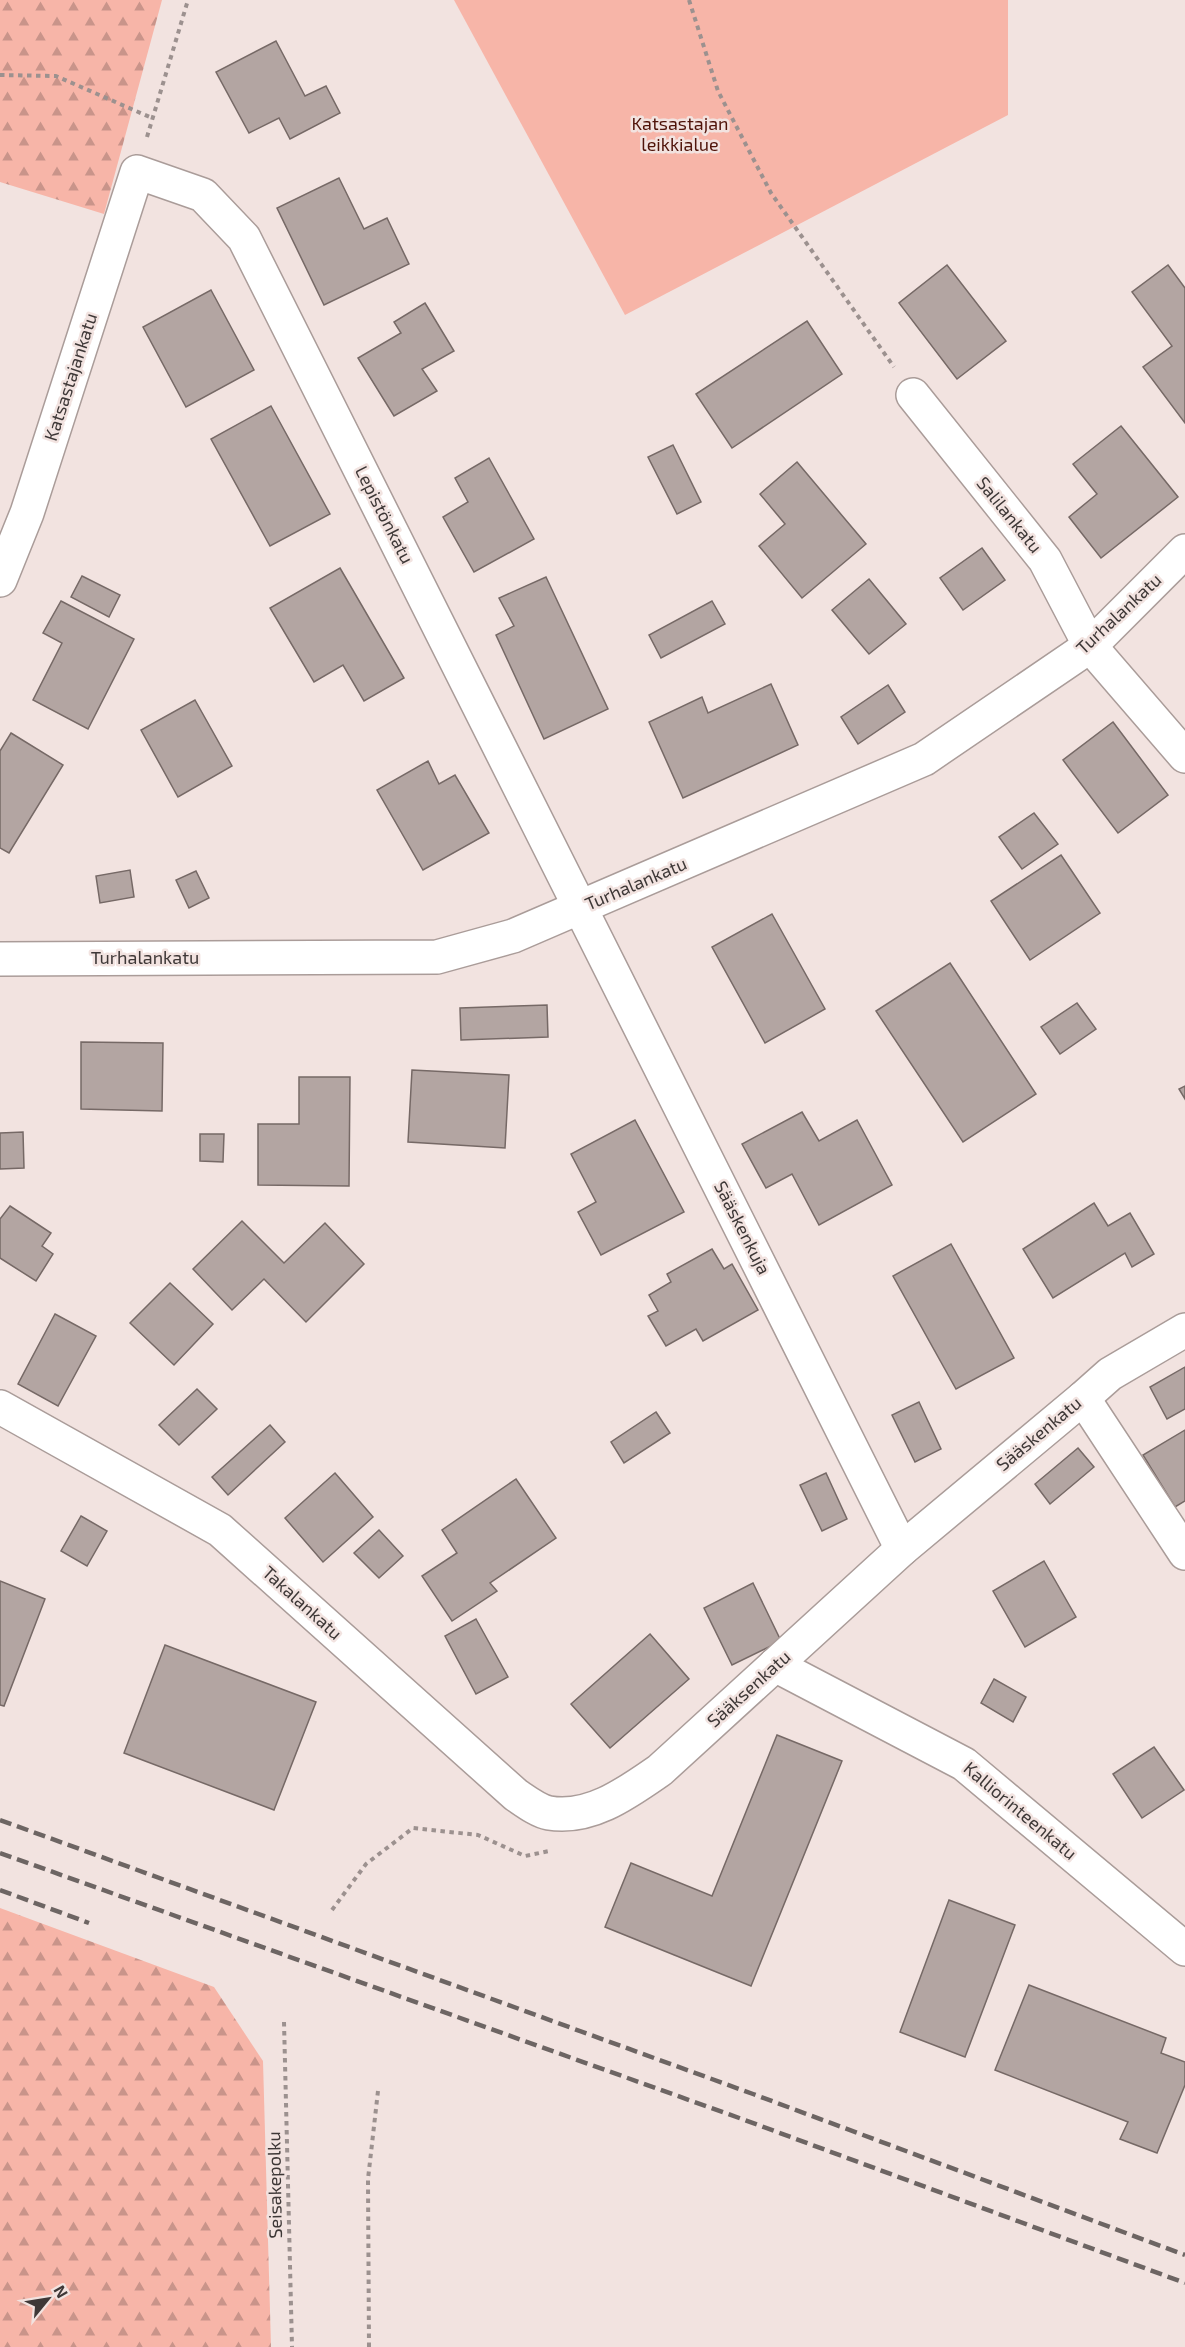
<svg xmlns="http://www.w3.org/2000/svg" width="1185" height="2347" font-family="'Exo 2',sans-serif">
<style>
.green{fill:#f7b5a8}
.forest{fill:url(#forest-firs)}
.building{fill:#b3a5a2;stroke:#766966;stroke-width:1.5}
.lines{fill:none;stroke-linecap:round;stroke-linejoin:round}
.minor-casing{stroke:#aa9c99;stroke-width:36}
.path{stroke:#9c918f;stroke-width:4;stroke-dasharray:4.5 4.5;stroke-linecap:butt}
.minor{stroke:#fff;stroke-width:33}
.rail{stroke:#6d6563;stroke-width:4.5;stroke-dasharray:12 6;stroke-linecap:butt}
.labels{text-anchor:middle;stroke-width:5;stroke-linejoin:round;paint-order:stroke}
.park-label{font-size:18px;fill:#50140a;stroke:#f2e3e0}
.street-label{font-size:18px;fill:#3e3837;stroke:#f2e3e0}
</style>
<defs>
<pattern id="forest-firs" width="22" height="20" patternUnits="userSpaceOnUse" patternTransform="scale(1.5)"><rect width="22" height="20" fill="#f7b5a8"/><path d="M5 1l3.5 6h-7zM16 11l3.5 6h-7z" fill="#c9948a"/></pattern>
</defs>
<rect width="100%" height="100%" fill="#f2e3e0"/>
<path class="green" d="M 454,0 L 1008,0 L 1008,115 L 625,315 Z"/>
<g class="forest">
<path d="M 0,0 L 162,0 L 104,214 L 0,182 Z"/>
<path d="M 0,1908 L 214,1987 L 263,2061 L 271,2347 L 0,2347 Z"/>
</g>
<g class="building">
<path d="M 276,41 L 305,96 L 326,86 L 340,113 L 290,139 L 279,118 L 249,133 L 216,72 Z"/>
<path d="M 339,178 L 364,229 L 387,218 L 409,264 L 324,305 L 277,208 Z"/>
<path d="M 947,265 L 1006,341 L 957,379 L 899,303 Z"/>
<path d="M 1168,265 L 1185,288 L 1185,423 L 1143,367 L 1172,346 L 1132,292 Z"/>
<path d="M 211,290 L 254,370 L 186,407 L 143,327 Z"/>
<path d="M 425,303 L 454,351 L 422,369 L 437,391 L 394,416 L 358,358 L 401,333 L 394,322 Z"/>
<path d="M 807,321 L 842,374 L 732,448 L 696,394 Z"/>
<path d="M 271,406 L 330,514 L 270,546 L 211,439 Z"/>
<path d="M 1121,426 L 1178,497 L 1101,558 L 1069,517 L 1097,494 L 1073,464 Z"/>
<path d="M 673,445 L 701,502 L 677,514 L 648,457 Z"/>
<path d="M 489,458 L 534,539 L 474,572 L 443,517 L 468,502 L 455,478 Z"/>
<path d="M 797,462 L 866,544 L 802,598 L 759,546 L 785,524 L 760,494 Z"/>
<path d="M 982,548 L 1005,580 L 963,610 L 940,578 Z"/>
<path d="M 340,568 L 404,678 L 364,701 L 343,665 L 314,682 L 270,608 Z"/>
<path d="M 82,576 L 120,595 L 109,617 L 71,597 Z"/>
<path d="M 546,577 L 608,709 L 544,739 L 496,635 L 514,626 L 499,598 Z"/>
<path d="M 869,579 L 906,624 L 869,654 L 832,610 Z"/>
<path d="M 61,601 L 134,639 L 88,729 L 33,700 L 62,643 L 43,633 Z"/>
<path d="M 712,601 L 725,624 L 661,658 L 649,635 Z"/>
<path d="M 771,684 L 798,745 L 683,798 L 649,722 L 702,697 L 708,713 Z"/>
<path d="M 888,685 L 905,712 L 858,744 L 841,717 Z"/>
<path d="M 195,700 L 232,766 L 178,797 L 141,730 Z"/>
<path d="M 1113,722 L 1168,795 L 1118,833 L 1063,760 Z"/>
<path d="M 11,733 L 63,765 L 9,853 L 0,848 L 0,751 Z"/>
<path d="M 428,761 L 439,784 L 455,775 L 489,833 L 423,870 L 377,790 Z"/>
<path d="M 1034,813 L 1058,844 L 1022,869 L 999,837 Z"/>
<path d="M 1061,855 L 1100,913 L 1030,960 L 991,901 Z"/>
<path d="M 130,870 L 134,897 L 100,903 L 96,876 Z"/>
<path d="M 196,871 L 209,898 L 189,908 L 176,880 Z"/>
<path d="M 772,914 L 825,1009 L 765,1043 L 712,947 Z"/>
<path d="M 950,963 L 1036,1094 L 963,1142 L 876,1011 Z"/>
<path d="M 1077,1003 L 1096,1029 L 1060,1054 L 1041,1027 Z"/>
<path d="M 547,1005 L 548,1037 L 461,1040 L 460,1008 Z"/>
<path d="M 81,1042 L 163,1043 L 162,1111 L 81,1109 Z"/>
<path d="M 412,1070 L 509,1075 L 505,1148 L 408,1142 Z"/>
<path d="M 299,1077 L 350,1077 L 349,1186 L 258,1185 L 258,1124 L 299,1124 Z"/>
<path d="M 1185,1086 L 1185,1099 L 1179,1089 Z"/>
<path d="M 802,1112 L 819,1141 L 857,1120 L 892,1185 L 819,1225 L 792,1174 L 766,1188 L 742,1144 Z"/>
<path d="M 635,1120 L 684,1212 L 601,1255 L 578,1212 L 596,1202 L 571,1154 Z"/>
<path d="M 23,1132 L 24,1168 L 0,1169 L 0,1133 Z"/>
<path d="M 200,1134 L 224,1134 L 223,1162 L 200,1161 Z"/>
<path d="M 1094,1203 L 1108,1226 L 1130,1213 L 1154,1254 L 1132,1267 L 1125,1253 L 1053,1298 L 1023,1249 Z"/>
<path d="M 10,1206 L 51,1233 L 42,1246 L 53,1254 L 36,1281 L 0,1258 L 0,1219 Z"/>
<path d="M 242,1221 L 284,1263 L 325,1223 L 364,1264 L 306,1322 L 264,1279 L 232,1310 L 193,1269 Z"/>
<path d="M 951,1244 L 1014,1358 L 956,1389 L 893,1276 Z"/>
<path d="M 712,1249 L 724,1269 L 732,1264 L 758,1310 L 703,1341 L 696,1329 L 666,1346 L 648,1316 L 658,1311 L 649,1295 L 671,1282 L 667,1274 Z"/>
<path d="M 170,1283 L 213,1324 L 174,1365 L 130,1323 Z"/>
<path d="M 55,1314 L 96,1336 L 58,1406 L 18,1384 Z"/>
<path d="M 1185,1367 L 1185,1409 L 1167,1419 L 1150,1387 Z"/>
<path d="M 197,1389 L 217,1409 L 179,1445 L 159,1425 Z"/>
<path d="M 919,1402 L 941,1449 L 915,1462 L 892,1415 Z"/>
<path d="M 656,1412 L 670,1433 L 624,1463 L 611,1442 Z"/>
<path d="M 270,1425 L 285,1442 L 228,1495 L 212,1477 Z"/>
<path d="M 1185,1430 L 1185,1501 L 1175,1507 L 1143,1455 Z"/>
<path d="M 1078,1448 L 1094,1467 L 1050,1504 L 1035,1484 Z"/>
<path d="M 335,1473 L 373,1517 L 323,1562 L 285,1518 Z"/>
<path d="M 826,1473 L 847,1519 L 822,1531 L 800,1485 Z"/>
<path d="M 516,1479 L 556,1538 L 490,1583 L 497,1591 L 452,1621 L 422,1576 L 457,1553 L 442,1530 Z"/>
<path d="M 81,1516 L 107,1531 L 87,1566 L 61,1551 Z"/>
<path d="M 379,1530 L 403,1556 L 379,1578 L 354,1553 Z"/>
<path d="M 1044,1561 L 1076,1617 L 1025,1647 L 993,1591 Z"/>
<path d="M 0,1581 L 45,1599 L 4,1706 L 0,1705 Z"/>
<path d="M 753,1583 L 781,1641 L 732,1665 L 704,1608 Z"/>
<path d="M 476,1619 L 508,1677 L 476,1694 L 445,1636 Z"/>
<path d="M 650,1634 L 689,1679 L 610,1748 L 571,1704 Z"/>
<path d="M 165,1645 L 316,1702 L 274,1810 L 124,1753 Z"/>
<path d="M 994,1679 L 1026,1697 L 1013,1722 L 981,1703 Z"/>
<path d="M 777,1735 L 842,1761 L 751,1986 L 605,1927 L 631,1863 L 712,1896 Z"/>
<path d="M 1154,1747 L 1184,1790 L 1142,1818 L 1113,1774 Z"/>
<path d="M 949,1900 L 1015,1925 L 965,2057 L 900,2032 Z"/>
<path d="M 1029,1985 L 1166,2038 L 1161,2053 L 1185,2062 L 1185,2085 L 1157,2153 L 1120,2139 L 1128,2122 L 995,2070 Z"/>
</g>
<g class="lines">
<g class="minor-casing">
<g id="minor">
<path d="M 913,395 L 1045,560 L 1090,646 L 1185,756"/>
<path d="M 0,580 L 27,513 L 137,172 L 203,195 L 244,238 L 902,1549"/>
<path d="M 0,959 L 437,957 L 513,936 L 924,759 L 1090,646 L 1185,551"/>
<path d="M 1083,1398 L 1185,1553"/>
<path d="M 0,1407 L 220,1530 L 516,1795 C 525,1801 538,1811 549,1813 C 590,1820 627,1793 660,1770 L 902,1549 L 1083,1398 L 1110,1374 L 1185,1330"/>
<path d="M 775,1665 L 964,1764 L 1185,1949"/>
</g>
</g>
<g class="path">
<path d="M 689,0 L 718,91 L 771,193 L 894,367"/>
<path d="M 0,75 L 56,76 L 152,118"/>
<path d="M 147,137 L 188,0"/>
<path d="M 332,1910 L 366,1864 L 413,1828 L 478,1835 L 525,1856 L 549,1851"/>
<path d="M 284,2022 L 292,2347"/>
<path d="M 369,2347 L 368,2179 L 378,2091"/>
</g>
<use href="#minor" class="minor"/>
<g class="rail">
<path d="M 0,1820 L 753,2094 L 1185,2255"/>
<path d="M 0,1853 L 742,2119 L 1185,2283"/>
<path d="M 0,1890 L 89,1923"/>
</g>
</g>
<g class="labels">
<g class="park-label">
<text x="680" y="130">Katsastajan<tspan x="680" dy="21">leikkialue</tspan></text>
</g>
<g class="street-label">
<text transform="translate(71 377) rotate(-72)" y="6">Katsastajankatu</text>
<text transform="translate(384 515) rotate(63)" y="6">Lepistönkatu</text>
<text transform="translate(1009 515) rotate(51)" y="6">Salilankatu</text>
<text transform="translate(1119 614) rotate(-43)" y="6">Turhalankatu</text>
<text transform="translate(636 884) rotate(-23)" y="6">Turhalankatu</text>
<text x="145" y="964">Turhalankatu</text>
<text transform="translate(742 1228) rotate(63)" y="6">Sääskenkuja</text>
<text transform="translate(1039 1434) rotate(-40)" y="6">Sääskenkatu</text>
<text transform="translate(302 1603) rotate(42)" y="6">Takalankatu</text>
<text transform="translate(749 1689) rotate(-42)" y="6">Sääksenkatu</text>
<text transform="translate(1020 1811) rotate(40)" y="6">Kalliorinteenkatu</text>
<text transform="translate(275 2185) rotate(-91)" y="6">Seisakepolku</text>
</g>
</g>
<g transform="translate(48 2299) rotate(60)" stroke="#f2e3e0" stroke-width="4.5" paint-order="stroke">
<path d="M0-4.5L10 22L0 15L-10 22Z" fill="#3e3837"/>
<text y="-9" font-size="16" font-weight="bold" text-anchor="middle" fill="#3e3837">N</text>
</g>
</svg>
